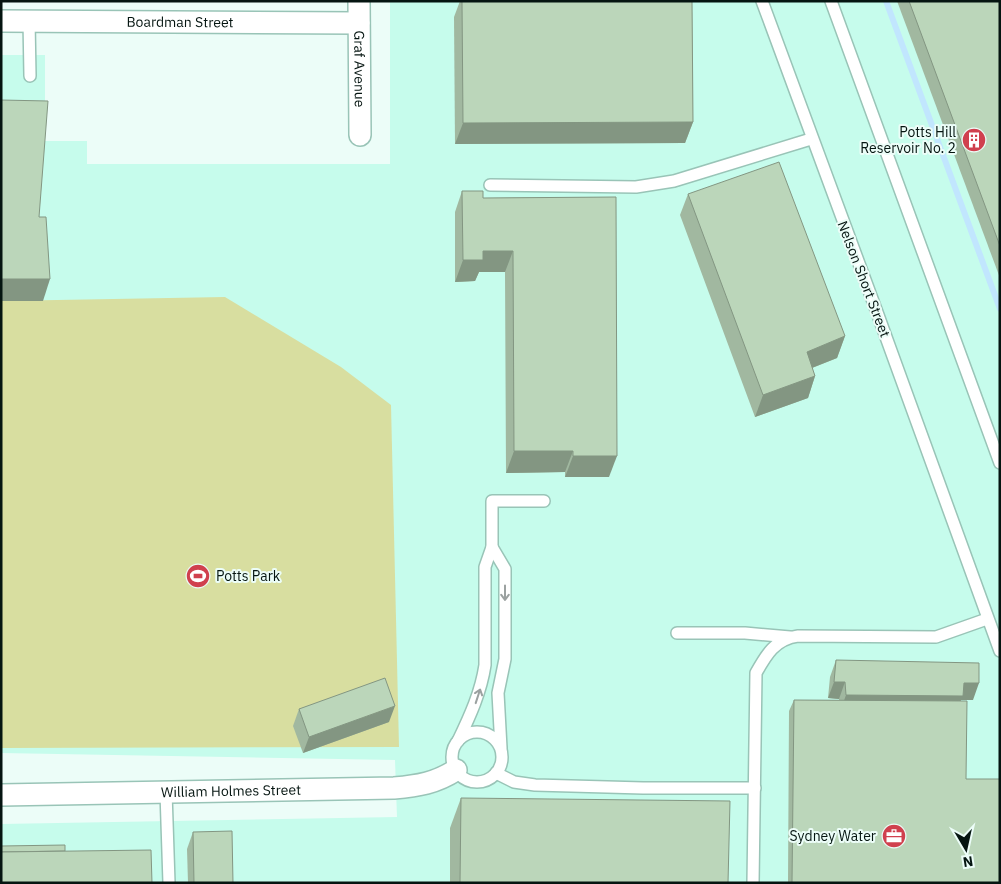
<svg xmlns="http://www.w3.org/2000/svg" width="1001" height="884" font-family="'IBM Plex Sans',sans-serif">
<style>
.built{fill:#c6fcec}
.green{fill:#d8dea0}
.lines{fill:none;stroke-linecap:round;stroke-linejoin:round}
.stream{stroke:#c1e6fe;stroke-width:6}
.lane-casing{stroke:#99c4b7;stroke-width:14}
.street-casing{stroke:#99c4b7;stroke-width:24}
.lane{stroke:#fff;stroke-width:11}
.street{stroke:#fff;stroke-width:21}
.wall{fill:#a1b8a0}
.shaded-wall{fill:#839682}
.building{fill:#bbd6ba;stroke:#839682}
.oneway{stroke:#9ba1a0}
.labels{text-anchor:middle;stroke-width:4;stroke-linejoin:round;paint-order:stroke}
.street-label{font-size:14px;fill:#051511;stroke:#ecfdf8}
.poi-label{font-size:14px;fill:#051511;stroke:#ecfdf8;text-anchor:end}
</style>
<rect width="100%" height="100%" fill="#ecfdf8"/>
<path class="built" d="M 390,1 L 1000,1 L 1000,883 L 1,883 L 1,824 L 397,817 L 395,760 L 1,753 L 1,55 L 45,55 L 45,141 L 87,141 L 87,164 L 390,164 Z"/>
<path class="green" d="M 225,297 L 341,367 L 391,405 L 399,747 L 1,748 L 1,301 Z"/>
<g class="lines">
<path class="stream" d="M 886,1 L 1000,309"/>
<g class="lane-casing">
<g id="lane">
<path d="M 762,1 L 878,315 L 1000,651"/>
<path d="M 831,1 L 1000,463"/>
<path d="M 29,20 L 30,76"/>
<path d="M 490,185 L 636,187 L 674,181 L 811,139"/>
<path d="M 492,547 L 505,569 L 505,659 L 498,693 L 501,748"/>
<path d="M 677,633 L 745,633 L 790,637"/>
<circle cx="477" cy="757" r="25"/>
<path d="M 458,741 C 470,716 481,692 485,665 L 485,567 L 492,547 L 492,501 L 544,501"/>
<path d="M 496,773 L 514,782 L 535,785 L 643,788 L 755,788"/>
<path d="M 166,792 L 169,883"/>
<path d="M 753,883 L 756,673 C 766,655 775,639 798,636 L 936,637 L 987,619"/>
</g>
</g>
<g class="street-casing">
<g id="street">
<path id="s1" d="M 359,1 L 360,135"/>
<path id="s2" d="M 1,21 L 359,23"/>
<path id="s3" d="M 1,795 L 394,788 C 418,786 436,783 456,770"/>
</g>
</g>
<use href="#lane" class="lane"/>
<use href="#street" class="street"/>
</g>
<g class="wall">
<path d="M 460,1 L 692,1 L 693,122 L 685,143 L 455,144 L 454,17 Z"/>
<path d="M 897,1 L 1000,1 L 1000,278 Z"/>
<path d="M 462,191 L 483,198 L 616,197 L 609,477 L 565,477 L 565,472 L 506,473 L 505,272 L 479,272 L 475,281 L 455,282 L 455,212 Z"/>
<path d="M 688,194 L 845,336 L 837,358 L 812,368 L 815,376 L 808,398 L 755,417 L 680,215 Z"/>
<path d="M 836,660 L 973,700 L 961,700 L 961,701 L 966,779 L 1000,883 L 788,883 L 789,711 L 794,700 L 839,700 L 839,699 L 828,698 L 830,677 Z"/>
<path d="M 299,709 L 389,722 L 303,753 L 293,726 Z"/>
<path d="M 461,798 L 728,883 L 450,883 L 450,828 Z"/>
<path d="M 193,832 L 233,883 L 188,883 L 187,849 Z"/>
</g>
<g class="shaded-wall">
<path d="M 693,122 L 685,143 L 455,144 L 463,123 Z"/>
<path d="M 483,251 L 513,251 L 505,272 L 479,272 L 475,281 L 455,282 L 463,260 Z"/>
<path d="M 1,279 L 50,279 L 43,301 L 1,301 Z"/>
<path d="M 845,336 L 837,358 L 799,373 L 807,352 Z"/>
<path d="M 815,376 L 808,398 L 755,417 L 763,395 Z"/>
<path d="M 514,451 L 573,451 L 565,472 L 506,473 Z"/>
<path d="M 573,456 L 617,456 L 609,477 L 565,477 Z"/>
<path d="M 834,682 L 845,682 L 839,699 L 828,698 Z"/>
<path d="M 964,683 L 979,683 L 973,700 L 961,700 L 957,713 L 840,712 L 846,695 Z"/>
<path d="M 395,706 L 389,722 L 303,753 L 309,737 Z"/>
</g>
<g class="building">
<path d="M 462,1 L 692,1 L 693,122 L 463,123 Z"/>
<path d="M 909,1 L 1000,1 L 1000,246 Z"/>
<path d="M 1,100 L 48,101 L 39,217 L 46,217 L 50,279 L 1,279 Z"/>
<path d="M 779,162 L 845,336 L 807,352 L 815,376 L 763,395 L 688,194 Z"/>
<path d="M 462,191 L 483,191 L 483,198 L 616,197 L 617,456 L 573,456 L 573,451 L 514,451 L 513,251 L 483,251 L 483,260 L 463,260 Z"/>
<path d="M 836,660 L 979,663 L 979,683 L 964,683 L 963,696 L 846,695 L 845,682 L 834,682 Z"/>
<path d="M 385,678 L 395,706 L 309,737 L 299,709 Z"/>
<path d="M 794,700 L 967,701 L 966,779 L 1000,779 L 1000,883 L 792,883 Z"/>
<path d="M 461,798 L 730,801 L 728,883 L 460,883 Z"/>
<path d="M 232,831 L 233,883 L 194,883 L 193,832 Z"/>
<path d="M 65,845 L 65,851 L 1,852 L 1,846 Z"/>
<path d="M 151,850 L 152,883 L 1,883 L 1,852 Z"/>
</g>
<defs><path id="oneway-shaft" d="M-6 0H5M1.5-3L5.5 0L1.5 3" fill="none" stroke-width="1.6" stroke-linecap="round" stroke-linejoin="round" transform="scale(1.25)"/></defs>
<g class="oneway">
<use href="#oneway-shaft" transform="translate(505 593) rotate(90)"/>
<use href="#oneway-shaft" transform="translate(478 696) rotate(-72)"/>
</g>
<defs>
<g id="building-disc" transform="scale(1.25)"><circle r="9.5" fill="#d0404e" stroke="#ecfdf8"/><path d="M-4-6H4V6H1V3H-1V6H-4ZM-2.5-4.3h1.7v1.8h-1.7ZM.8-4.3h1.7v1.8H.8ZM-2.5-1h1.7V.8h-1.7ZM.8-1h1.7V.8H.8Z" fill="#fff"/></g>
<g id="stadium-disc" transform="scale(1.25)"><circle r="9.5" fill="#d0404e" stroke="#ecfdf8"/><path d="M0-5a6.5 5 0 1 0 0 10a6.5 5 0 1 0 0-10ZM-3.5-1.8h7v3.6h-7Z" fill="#fff"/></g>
<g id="office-disc" transform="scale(1.25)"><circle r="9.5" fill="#d0404e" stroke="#ecfdf8"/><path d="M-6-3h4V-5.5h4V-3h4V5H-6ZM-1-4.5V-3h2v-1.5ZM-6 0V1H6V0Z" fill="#fff"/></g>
</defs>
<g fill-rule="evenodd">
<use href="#building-disc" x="974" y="140"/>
<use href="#stadium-disc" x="198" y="576"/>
<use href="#office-disc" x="894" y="836"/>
</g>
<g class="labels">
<g class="street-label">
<text dy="5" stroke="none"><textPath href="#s2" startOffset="179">Boardman Street</textPath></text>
<text dy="5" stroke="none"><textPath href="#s1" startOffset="68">Graf Avenue</textPath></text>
<text transform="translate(864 279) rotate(69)" y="5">Nelson Short Street</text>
<text dy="5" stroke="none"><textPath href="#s3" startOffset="230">William Holmes Street</textPath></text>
</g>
<g class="poi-label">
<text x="956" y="137">Potts Hill<tspan x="956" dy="16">Reservoir No. 2</tspan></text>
<text x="216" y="581" text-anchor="start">Potts Park</text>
<text x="876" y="841">Sydney Water</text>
</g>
</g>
<rect width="1001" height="884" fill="none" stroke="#051511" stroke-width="5"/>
<g transform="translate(966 849) rotate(171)" stroke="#ecfdf8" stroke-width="4" paint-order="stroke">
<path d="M0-4L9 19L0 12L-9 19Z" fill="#051511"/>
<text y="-8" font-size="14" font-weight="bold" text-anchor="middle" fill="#051511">N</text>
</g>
</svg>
